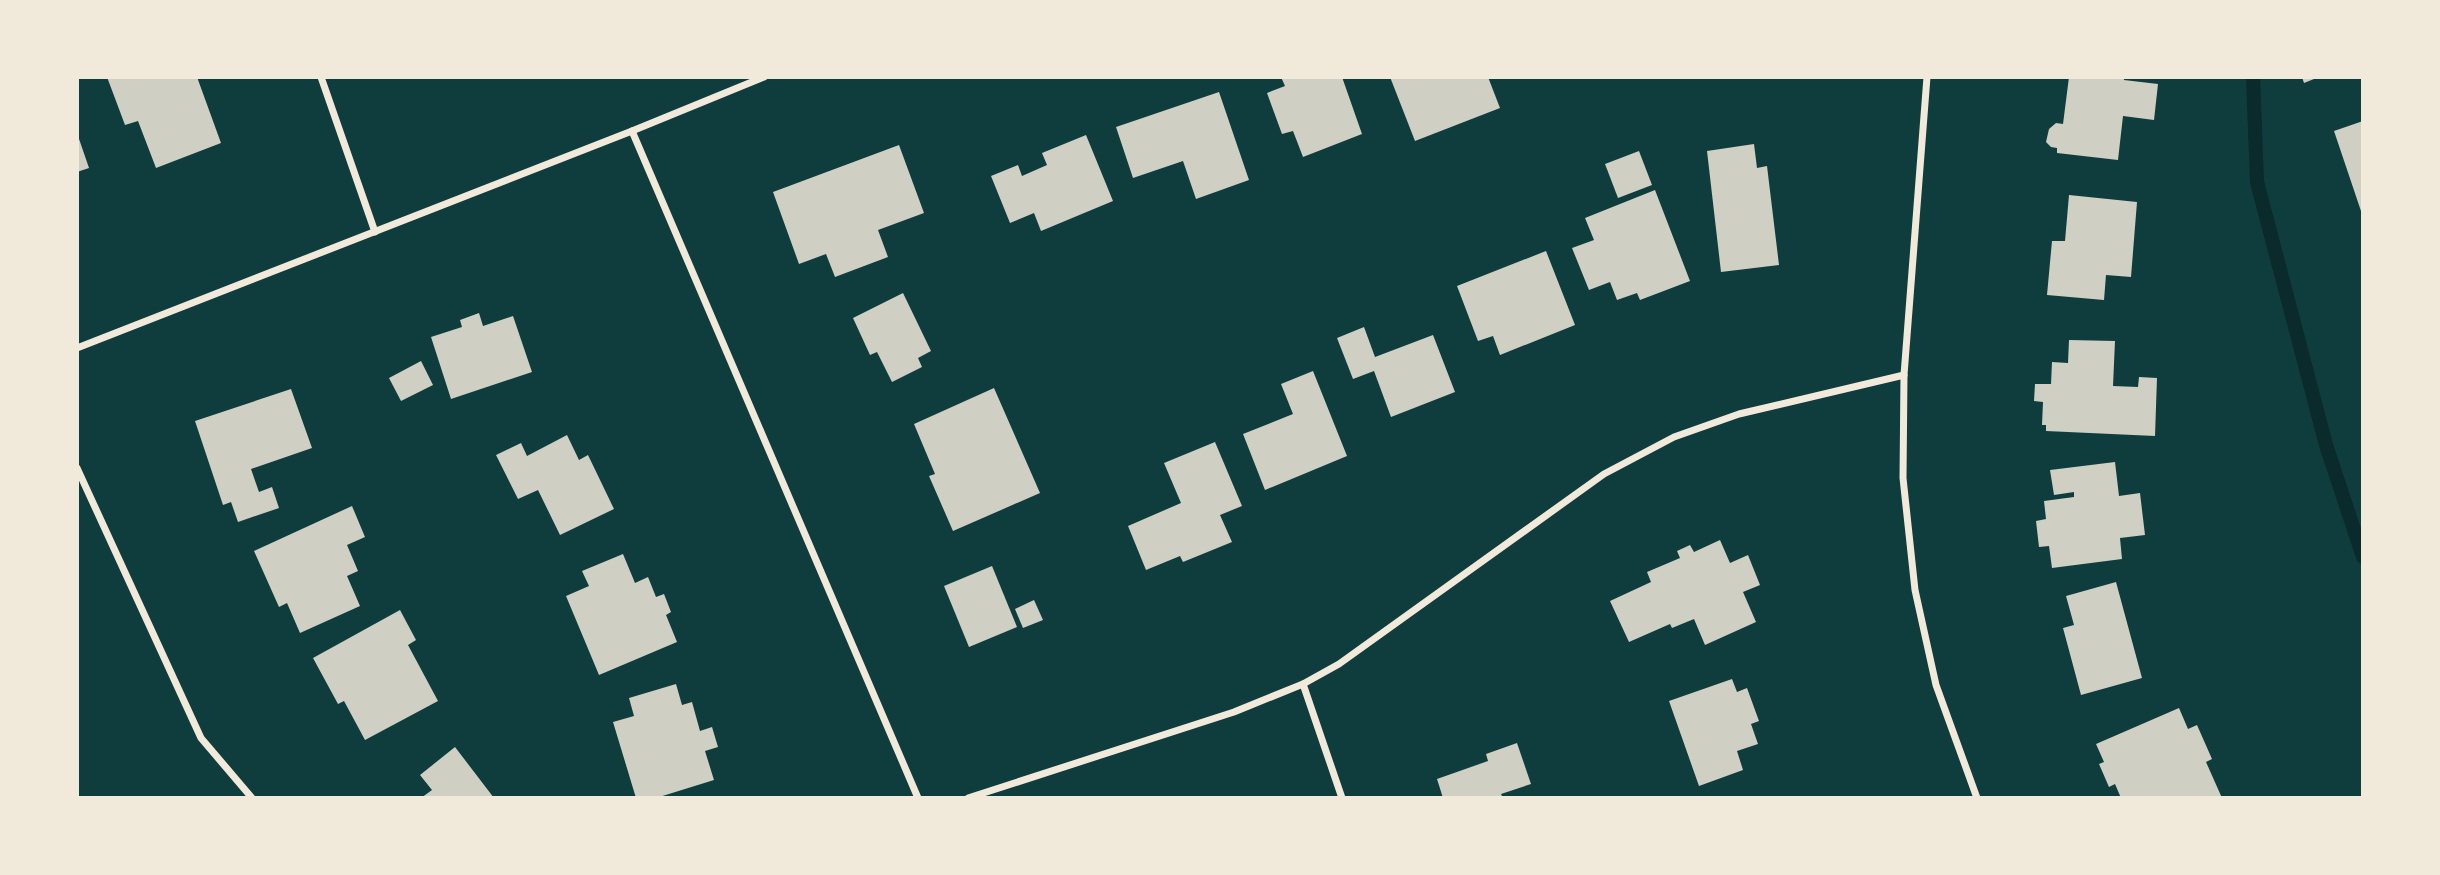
<svg xmlns="http://www.w3.org/2000/svg" width="2440" height="875" font-family="'Space Grotesk',sans-serif">
<style>
.lines{fill:none;stroke-linecap:round;stroke-linejoin:round}
.stream{stroke:#0a2a2b;stroke-width:14}
.building{fill:#cfcfc3}
.minor{stroke:#f1e9da;stroke-width:7}
</style>
<rect width="100%" height="100%" fill="#0f3d3e"/>
<g class="lines">
<path class="stream" d="M 2253,77 L 2257,182 L 2326,445 L 2363,557"/>
</g>
<g class="building">
<path d="M 107,77 L 197,77 L 221,143 L 156,168 L 138,121 L 125,125 Z"/>
<path d="M 1281,77 L 1342,77 L 1362,134 L 1303,157 L 1293,131 L 1282,134 L 1267,93 L 1285,86 Z"/>
<path d="M 1390,77 L 1488,77 L 1500,108 L 1415,141 Z"/>
<path d="M 2069,77 L 2124,77 L 2124,80 L 2158,84 L 2154,120 L 2123,116 L 2118,160 L 2057,153 L 2057,148 L 2051,147 L 2046,142 L 2049,129 L 2056,123 L 2063,124 Z"/>
<path d="M 2302,77 L 2319,77 L 2304,83 Z"/>
<path d="M 1219,92 L 1249,180 L 1196,199 L 1183,161 L 1133,178 L 1116,127 Z"/>
<path d="M 2363,121 L 2363,217 L 2334,131 Z"/>
<path d="M 77,133 L 89,168 L 77,172 Z"/>
<path d="M 1086,135 L 1113,201 L 1041,231 L 1034,213 L 1010,223 L 991,176 L 1018,165 L 1022,176 L 1047,165 L 1042,153 Z"/>
<path d="M 1754,144 L 1757,168 L 1767,166 L 1779,265 L 1721,272 L 1707,151 Z"/>
<path d="M 899,145 L 924,213 L 878,230 L 888,257 L 835,277 L 826,254 L 799,264 L 773,192 Z"/>
<path d="M 1639,151 L 1652,185 L 1618,198 L 1605,164 Z"/>
<path d="M 1655,190 L 1690,281 L 1640,300 L 1637,293 L 1617,300 L 1610,282 L 1589,290 L 1572,248 L 1594,240 L 1585,218 Z"/>
<path d="M 2069,195 L 2137,202 L 2131,277 L 2106,275 L 2104,300 L 2047,295 L 2052,241 L 2065,241 Z"/>
<path d="M 1546,251 L 1575,325 L 1500,355 L 1493,336 L 1478,341 L 1457,286 Z"/>
<path d="M 903,293 L 931,351 L 918,358 L 922,367 L 892,382 L 877,352 L 870,355 L 853,318 Z"/>
<path d="M 479,313 L 483,326 L 513,316 L 532,372 L 451,399 L 431,337 L 462,327 L 460,320 Z"/>
<path d="M 1364,327 L 1375,357 L 1433,335 L 1455,392 L 1391,417 L 1374,371 L 1353,379 L 1337,338 Z"/>
<path d="M 2069,340 L 2115,341 L 2113,386 L 2138,387 L 2139,377 L 2157,378 L 2155,436 L 2046,431 L 2046,425 L 2042,425 L 2043,402 L 2034,401 L 2035,384 L 2051,384 L 2052,362 L 2068,363 Z"/>
<path d="M 421,361 L 433,385 L 401,401 L 389,378 Z"/>
<path d="M 1313,371 L 1347,456 L 1265,490 L 1243,434 L 1293,414 L 1281,384 Z"/>
<path d="M 994,388 L 1040,493 L 953,531 L 929,476 L 935,474 L 914,424 Z"/>
<path d="M 291,389 L 312,448 L 251,469 L 259,492 L 272,487 L 279,508 L 238,522 L 231,502 L 223,505 L 195,421 Z"/>
<path d="M 567,435 L 579,460 L 588,455 L 614,509 L 560,535 L 538,490 L 518,499 L 496,455 L 521,443 L 527,456 Z"/>
<path d="M 1215,442 L 1242,506 L 1220,515 L 1232,542 L 1183,562 L 1180,556 L 1146,570 L 1128,526 L 1181,503 L 1164,463 Z"/>
<path d="M 2115,462 L 2119,496 L 2140,493 L 2145,535 L 2120,538 L 2122,559 L 2052,568 L 2049,546 L 2039,547 L 2036,521 L 2046,519 L 2044,501 L 2074,497 L 2074,492 L 2054,495 L 2050,470 Z"/>
<path d="M 352,506 L 365,537 L 347,545 L 358,571 L 347,576 L 360,606 L 300,633 L 287,603 L 279,607 L 254,551 Z"/>
<path d="M 1720,540 L 1730,563 L 1748,555 L 1760,585 L 1743,592 L 1756,622 L 1705,645 L 1694,619 L 1672,628 L 1670,624 L 1629,642 L 1610,601 L 1651,582 L 1647,572 L 1680,558 L 1677,551 L 1690,545 L 1694,552 Z"/>
<path d="M 623,554 L 635,583 L 648,577 L 656,597 L 664,594 L 671,612 L 666,615 L 677,642 L 599,675 L 566,596 L 589,586 L 582,571 Z"/>
<path d="M 992,566 L 1017,627 L 969,647 L 944,586 Z"/>
<path d="M 2116,582 L 2142,678 L 2081,695 L 2063,628 L 2074,625 L 2066,596 Z"/>
<path d="M 1034,600 L 1043,620 L 1023,628 L 1015,609 Z"/>
<path d="M 400,610 L 416,640 L 408,645 L 438,701 L 365,740 L 344,701 L 338,704 L 313,658 Z"/>
<path d="M 1732,679 L 1737,692 L 1747,688 L 1759,721 L 1751,724 L 1758,744 L 1737,751 L 1743,770 L 1699,786 L 1669,701 Z"/>
<path d="M 676,684 L 682,705 L 692,702 L 700,731 L 712,727 L 718,747 L 705,751 L 714,780 L 656,798 L 636,798 L 613,722 L 634,716 L 629,698 Z"/>
<path d="M 2179,708 L 2188,729 L 2197,725 L 2212,759 L 2206,762 L 2222,798 L 2121,798 L 2115,784 L 2109,787 L 2099,764 L 2104,762 L 2096,744 Z"/>
<path d="M 1517,743 L 1531,784 L 1501,794 L 1503,798 L 1443,798 L 1437,779 L 1488,761 L 1486,754 Z"/>
<path d="M 455,747 L 494,798 L 421,798 L 432,790 L 420,775 Z"/>
</g>
<g class="lines">
<g class="minor">
<path d="M 321,77 L 375,232"/>
<path d="M 1927,77 L 1904,375 L 1903,478 L 1915,590 L 1936,685 L 1977,798"/>
<path d="M 632,131 L 918,798"/>
<path d="M 77,348 L 632,131 L 764,77"/>
<path d="M 77,468 L 201,738 L 252,798"/>
<path d="M 1303,684 L 1342,798"/>
<path d="M 968,798 L 1234,712 L 1303,684 L 1339,664 L 1604,474 L 1674,437 L 1739,414 L 1904,375"/>
</g>
</g>
<rect width="2440" height="875" fill="none" stroke="#f1e9da" stroke-width="158"/>
</svg>
